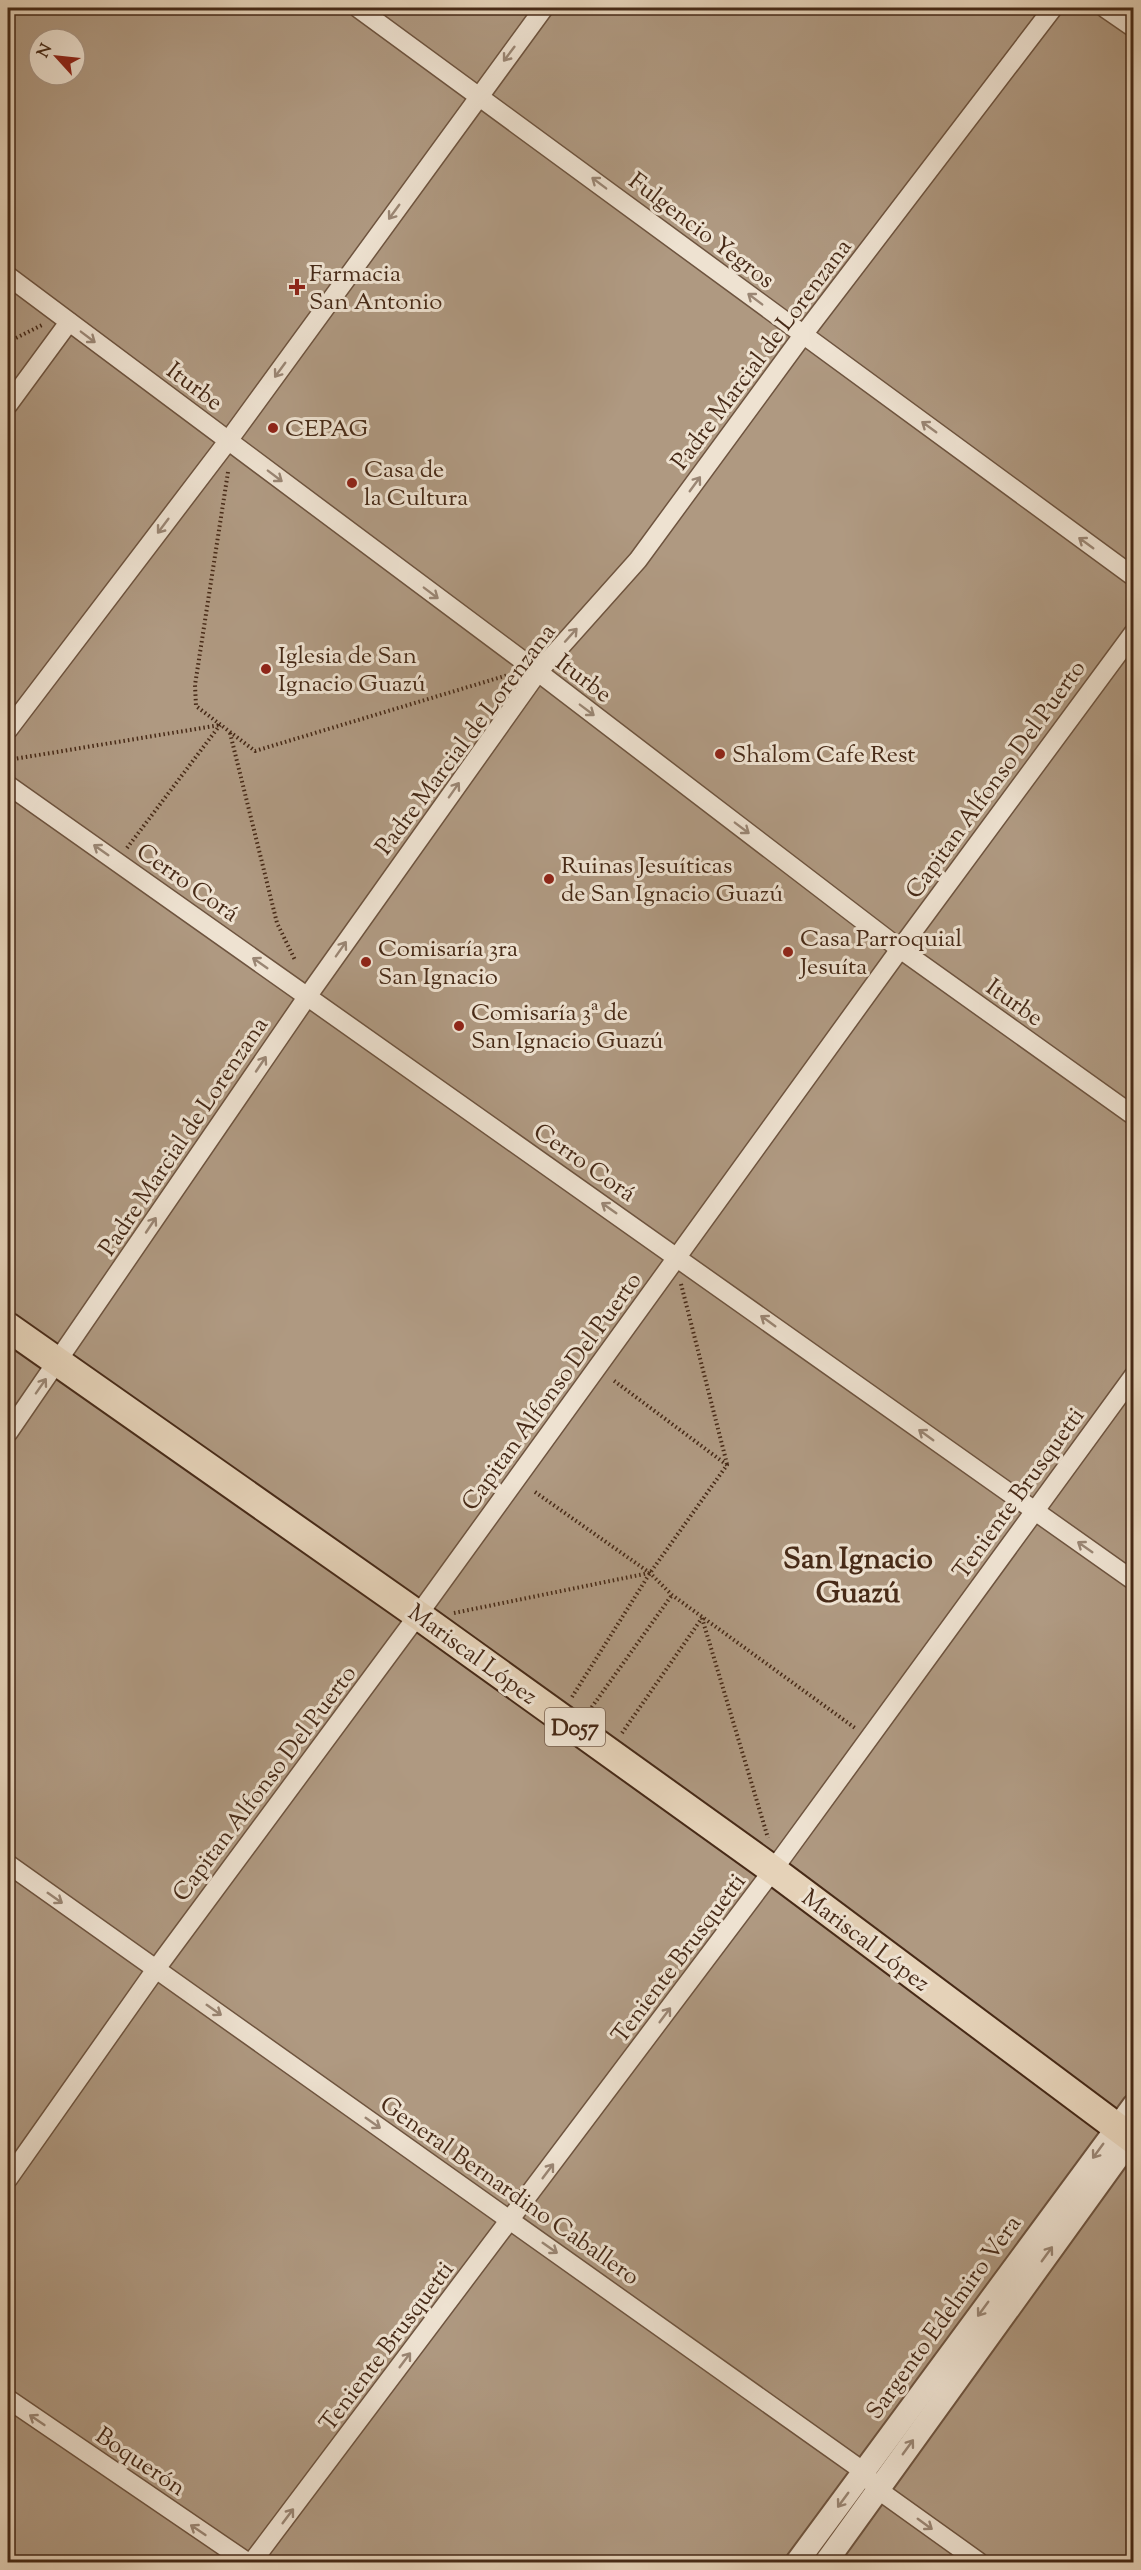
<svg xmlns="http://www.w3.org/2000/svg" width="1141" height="2570" font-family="'Sorts Mill Goudy',serif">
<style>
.water{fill:#af9981;stroke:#856d57;stroke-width:1.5;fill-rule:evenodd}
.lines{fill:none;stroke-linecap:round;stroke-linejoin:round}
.minor-casing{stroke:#6e543f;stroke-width:21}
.tertiary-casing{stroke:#6e543f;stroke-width:26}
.primary-casing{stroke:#472a17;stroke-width:32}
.path{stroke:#472a17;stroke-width:4;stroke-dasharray:1.5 3;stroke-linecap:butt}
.minor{stroke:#eee2d1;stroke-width:18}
.tertiary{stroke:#eee2d1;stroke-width:22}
.primary{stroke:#e5d2b8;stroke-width:28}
.oneway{stroke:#9a8674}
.poi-dot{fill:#8f2418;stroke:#eee2d1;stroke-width:2}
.labels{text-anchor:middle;stroke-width:6;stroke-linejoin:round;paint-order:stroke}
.shield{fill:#eee2d1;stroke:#79614f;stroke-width:1.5}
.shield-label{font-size:22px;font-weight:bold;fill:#472a17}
.street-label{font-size:24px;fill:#472a17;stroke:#eee2d1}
.poi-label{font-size:24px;fill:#472a17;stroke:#eee2d1;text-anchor:start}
.district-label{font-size:30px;font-weight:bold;fill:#472a17;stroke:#eee2d1}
</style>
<rect width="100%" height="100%" fill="#e5d2b8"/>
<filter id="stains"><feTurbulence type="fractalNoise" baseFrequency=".00333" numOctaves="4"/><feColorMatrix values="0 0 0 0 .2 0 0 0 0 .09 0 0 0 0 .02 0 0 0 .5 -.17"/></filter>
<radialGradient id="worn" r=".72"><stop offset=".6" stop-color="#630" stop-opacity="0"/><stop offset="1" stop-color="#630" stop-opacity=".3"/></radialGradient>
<path class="water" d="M 8,8 L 1133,8 L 1133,2562 L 8,2562 ZM 39,39 L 75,39 L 75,75 L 39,75 Z"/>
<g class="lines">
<g class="minor-casing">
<g id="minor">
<path d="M 358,8 L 1134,577"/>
<path d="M 1105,8 L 1134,28"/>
<path d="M 8,276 L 538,672 L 900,949 L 1134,1116"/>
<path d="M 8,405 L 69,322"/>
<path d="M 8,730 L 228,441 L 544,8"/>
<path d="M 8,785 L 1134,1581"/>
<path d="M 8,1433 L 307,997 L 538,672 L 638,560 L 803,335 L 1053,8"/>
<path d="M 8,1864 L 863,2471 L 877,2489 L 979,2562"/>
<path d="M 8,2179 L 156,1969 L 418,1615 L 900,949 L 1134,632"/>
<path d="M 8,2399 L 247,2562"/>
<path d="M 252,2562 L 773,1870 L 1134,1375"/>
</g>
</g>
<g class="tertiary-casing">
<g id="tertiary">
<path d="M 797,2562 L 1134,2105"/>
<path d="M 826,2562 L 1134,2135"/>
</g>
</g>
<g class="primary-casing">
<path id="primary" d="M 8,1327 L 418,1615 L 773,1870 L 1134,2140"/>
</g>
<g class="path">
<path d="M 8,342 L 44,324"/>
<path d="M 228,472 L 195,685 L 196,706 L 255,751 L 508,675"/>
<path d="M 230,733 L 277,923 L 295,960"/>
<path d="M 8,760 L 220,725"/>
<path d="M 127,848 L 220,725"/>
<path d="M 681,1284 L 727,1464"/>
<path d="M 535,1492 L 650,1573 L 672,1595 L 855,1728"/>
<path d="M 454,1613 L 649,1573"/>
<path d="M 702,1618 L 768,1838"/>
<path d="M 572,1697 L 650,1573 L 727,1465 L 613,1380"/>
<path d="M 589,1711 L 672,1595"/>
<path d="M 622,1733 L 702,1618"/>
</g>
<use href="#minor" class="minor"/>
<use href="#tertiary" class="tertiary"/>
<use href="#primary" class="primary"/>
</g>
<defs><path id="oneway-shaft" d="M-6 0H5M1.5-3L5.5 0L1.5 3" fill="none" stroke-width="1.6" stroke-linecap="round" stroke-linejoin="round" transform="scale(1.5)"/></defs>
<g class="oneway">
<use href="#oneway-shaft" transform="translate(509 54) rotate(127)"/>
<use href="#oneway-shaft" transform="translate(599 183) rotate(-143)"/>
<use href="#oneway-shaft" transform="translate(394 212) rotate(126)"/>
<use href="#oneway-shaft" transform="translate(755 299) rotate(-143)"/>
<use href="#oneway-shaft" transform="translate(88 337) rotate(37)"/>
<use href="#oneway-shaft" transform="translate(280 370) rotate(126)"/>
<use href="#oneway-shaft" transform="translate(929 427) rotate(-144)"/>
<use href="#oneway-shaft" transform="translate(275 476) rotate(37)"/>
<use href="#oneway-shaft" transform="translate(695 484) rotate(-54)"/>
<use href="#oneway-shaft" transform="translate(163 526) rotate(127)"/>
<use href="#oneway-shaft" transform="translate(1086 543) rotate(-144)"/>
<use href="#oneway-shaft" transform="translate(431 593) rotate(37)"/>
<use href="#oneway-shaft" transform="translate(571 635) rotate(-48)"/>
<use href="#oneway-shaft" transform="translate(587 710) rotate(37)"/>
<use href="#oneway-shaft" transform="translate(454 790) rotate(-55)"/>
<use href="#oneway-shaft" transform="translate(742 828) rotate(37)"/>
<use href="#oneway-shaft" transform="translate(101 850) rotate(-145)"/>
<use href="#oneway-shaft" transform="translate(341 949) rotate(-55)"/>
<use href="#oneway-shaft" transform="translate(260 963) rotate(-145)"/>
<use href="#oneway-shaft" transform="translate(261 1064) rotate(-56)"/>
<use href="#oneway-shaft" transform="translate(609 1208) rotate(-145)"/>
<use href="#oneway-shaft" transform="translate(151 1225) rotate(-56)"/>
<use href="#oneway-shaft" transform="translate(768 1321) rotate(-144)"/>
<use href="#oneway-shaft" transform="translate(41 1386) rotate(-55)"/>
<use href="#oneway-shaft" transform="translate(926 1435) rotate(-144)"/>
<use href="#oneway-shaft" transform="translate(1085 1547) rotate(-145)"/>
<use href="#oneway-shaft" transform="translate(55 1898) rotate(35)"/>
<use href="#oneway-shaft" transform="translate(214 2010) rotate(35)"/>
<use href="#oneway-shaft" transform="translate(665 2015) rotate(-53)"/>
<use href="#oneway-shaft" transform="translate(373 2123) rotate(35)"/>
<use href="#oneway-shaft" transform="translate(1098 2151) rotate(126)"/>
<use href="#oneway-shaft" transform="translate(548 2171) rotate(-53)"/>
<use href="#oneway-shaft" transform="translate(550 2248) rotate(35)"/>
<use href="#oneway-shaft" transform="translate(1047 2254) rotate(-54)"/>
<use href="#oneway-shaft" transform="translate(983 2309) rotate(126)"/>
<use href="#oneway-shaft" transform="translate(405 2360) rotate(-53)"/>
<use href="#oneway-shaft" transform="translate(37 2420) rotate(-146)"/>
<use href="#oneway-shaft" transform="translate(908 2447) rotate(-54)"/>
<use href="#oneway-shaft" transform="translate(843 2500) rotate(126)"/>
<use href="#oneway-shaft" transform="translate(288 2516) rotate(-53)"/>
<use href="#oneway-shaft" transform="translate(925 2524) rotate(36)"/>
<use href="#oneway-shaft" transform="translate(198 2530) rotate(-146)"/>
</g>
<g class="poi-dot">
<path d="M294 278h6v6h6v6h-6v6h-6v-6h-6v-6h6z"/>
<circle cx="273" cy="428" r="6"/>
<circle cx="352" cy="483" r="6"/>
<circle cx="266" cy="669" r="6"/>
<circle cx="720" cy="754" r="6"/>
<circle cx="549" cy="879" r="6"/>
<circle cx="788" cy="952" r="6"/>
<circle cx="366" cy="962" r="6"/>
<circle cx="459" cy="1026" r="6"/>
</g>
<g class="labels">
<rect class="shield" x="545" y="1708" width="60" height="38" rx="4.5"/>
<g class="shield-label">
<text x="575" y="1735">D057</text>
</g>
<g class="street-label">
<text transform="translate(702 230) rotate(37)" y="8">Fulgencio Yegros</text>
<text transform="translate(761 354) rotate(-53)" y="8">Padre Marcial de Lorenzana</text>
<text transform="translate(195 386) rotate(37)" y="8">Iturbe</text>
<text transform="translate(584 678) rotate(37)" y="8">Iturbe</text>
<text transform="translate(465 739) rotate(-53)" y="8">Padre Marcial de Lorenzana</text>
<text transform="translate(995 779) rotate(-54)" y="8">Capitan Alfonso Del Puerto</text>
<text transform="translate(188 882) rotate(35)" y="8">Cerro Corá</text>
<text transform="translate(1015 1002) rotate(35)" y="8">Iturbe</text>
<text transform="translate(183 1136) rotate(-56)" y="8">Padre Marcial de Lorenzana</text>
<text transform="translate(585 1162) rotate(35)" y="8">Cerro Corá</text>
<text transform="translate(551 1391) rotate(-54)" y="8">Capitan Alfonso Del Puerto</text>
<text transform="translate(1018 1493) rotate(-54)" y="8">Teniente Brusquetti</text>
<text transform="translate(473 1654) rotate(36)" y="8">Mariscal López</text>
<text transform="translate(264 1783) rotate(-53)" y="8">Capitan Alfonso Del Puerto</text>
<text transform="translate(866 1940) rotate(37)" y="8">Mariscal López</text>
<text transform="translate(678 1958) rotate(-53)" y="8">Teniente Brusquetti</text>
<text transform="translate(510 2190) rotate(35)" y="8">General Bernardino Caballero</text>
<text transform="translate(943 2317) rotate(-54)" y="8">Sargento Edelmiro Vera</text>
<text transform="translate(386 2346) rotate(-53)" y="8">Teniente Brusquetti</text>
<text transform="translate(141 2461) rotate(34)" y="8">Boquerón</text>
</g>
<g class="poi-label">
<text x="309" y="281">Farmacia<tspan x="309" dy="28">San Antonio</tspan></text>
<text x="285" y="436">CEPAG</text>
<text x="364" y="477">Casa de<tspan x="364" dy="28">la Cultura</tspan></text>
<text x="278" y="663">Iglesia de San<tspan x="278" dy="28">Ignacio Guazú</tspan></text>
<text x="732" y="762">Shalom Cafe Rest</text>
<text x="561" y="873">Ruinas Jesuíticas<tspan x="561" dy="28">de San Ignacio Guazú</tspan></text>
<text x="800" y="946">Casa Parroquial<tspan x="800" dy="28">Jesuíta</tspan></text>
<text x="378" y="956">Comisaría 3ra<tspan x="378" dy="28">San Ignacio</tspan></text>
<text x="471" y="1020">Comisaría 3ª de<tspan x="471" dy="28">San Ignacio Guazú</tspan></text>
</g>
<g class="district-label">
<text x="858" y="1568">San Ignacio<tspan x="858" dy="34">Guazú</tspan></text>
</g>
</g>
<rect width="1141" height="2570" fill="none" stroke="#e5d2b8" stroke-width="30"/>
<rect x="9" y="9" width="1123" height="2552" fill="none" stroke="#472a17" stroke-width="3"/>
<rect x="15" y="15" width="1111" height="2540" fill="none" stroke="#472a17" stroke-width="1.5"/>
<g transform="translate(57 57) rotate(297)"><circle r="28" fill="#eee2d1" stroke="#ab9887" stroke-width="1.5"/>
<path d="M0-4.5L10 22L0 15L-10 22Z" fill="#8f2418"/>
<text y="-9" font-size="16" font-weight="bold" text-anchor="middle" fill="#472a17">N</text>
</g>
<rect width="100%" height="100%" filter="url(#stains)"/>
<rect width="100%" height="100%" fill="url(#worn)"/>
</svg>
